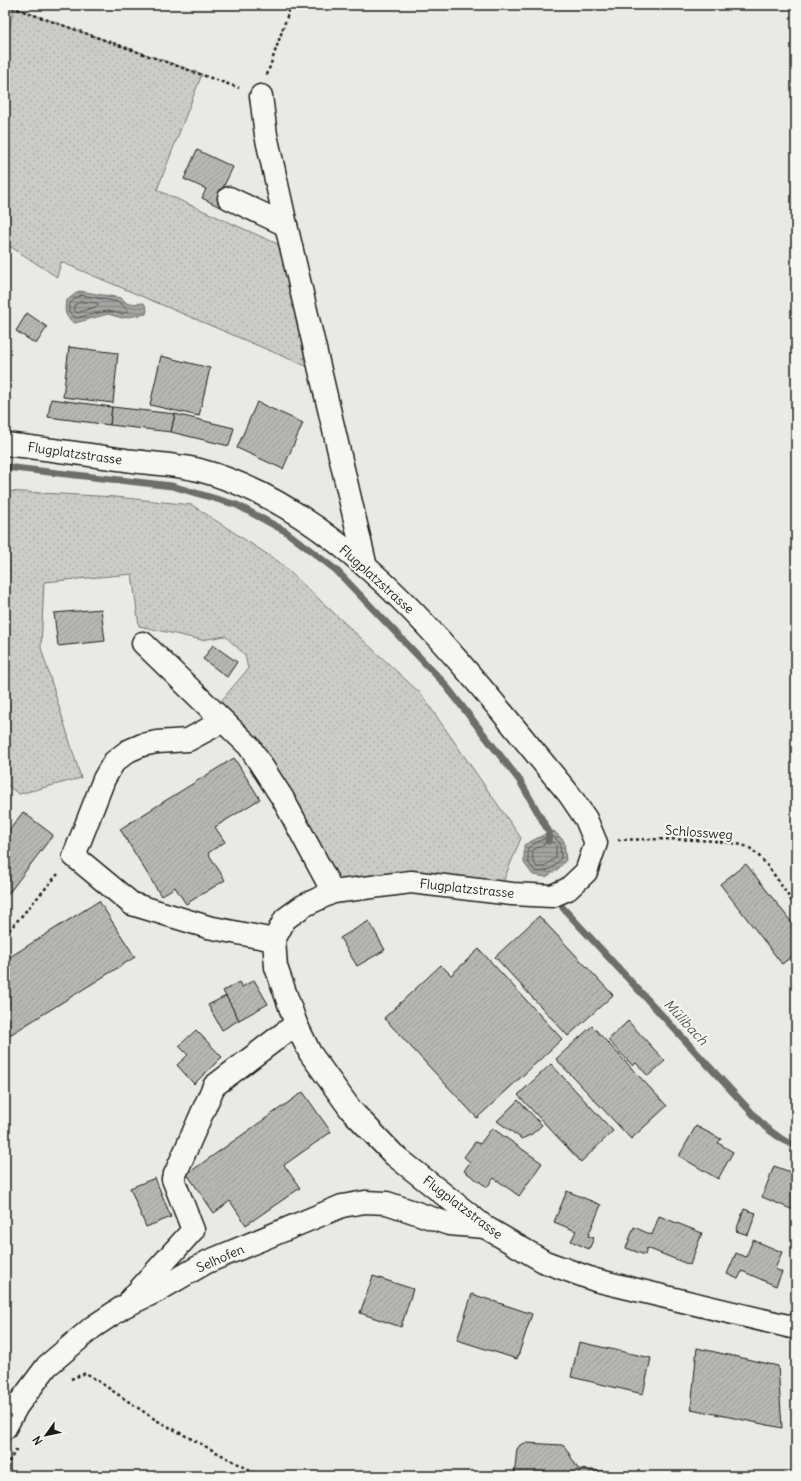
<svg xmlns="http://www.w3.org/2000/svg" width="801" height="1481" font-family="Delius,sans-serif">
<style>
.grass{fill:url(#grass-dots);stroke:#747472}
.water{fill:url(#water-rules);stroke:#6d6d6c}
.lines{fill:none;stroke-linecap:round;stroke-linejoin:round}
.shore{stroke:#525251;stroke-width:1}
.stream{stroke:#6d6d6c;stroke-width:7}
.building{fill:url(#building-hatch);stroke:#1c1c1c}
.minor-casing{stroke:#1c1c1c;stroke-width:25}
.path{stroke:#1c1c1c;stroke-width:2.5;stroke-dasharray:3 3;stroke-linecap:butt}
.minor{stroke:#f6f6f2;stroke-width:22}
.labels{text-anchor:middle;stroke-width:4;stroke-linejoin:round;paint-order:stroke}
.street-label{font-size:13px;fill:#1c1c1c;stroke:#f6f6f2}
.water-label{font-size:14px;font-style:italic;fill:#525251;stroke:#f6f6f2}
</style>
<defs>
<pattern id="grass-dots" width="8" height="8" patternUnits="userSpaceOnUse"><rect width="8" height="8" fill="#cbcbc7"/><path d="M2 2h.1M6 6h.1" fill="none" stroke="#aeaeaa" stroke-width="1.8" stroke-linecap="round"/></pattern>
<pattern id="water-rules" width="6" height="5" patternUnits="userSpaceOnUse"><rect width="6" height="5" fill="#a3a3a1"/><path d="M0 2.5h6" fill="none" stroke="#848482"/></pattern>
<pattern id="building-hatch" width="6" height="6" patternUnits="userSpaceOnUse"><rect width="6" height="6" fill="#b6b6b3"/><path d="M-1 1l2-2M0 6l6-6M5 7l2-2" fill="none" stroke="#9c9c99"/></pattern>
</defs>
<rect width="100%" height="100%" fill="#e9e9e5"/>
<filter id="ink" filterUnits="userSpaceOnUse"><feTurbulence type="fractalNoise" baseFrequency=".025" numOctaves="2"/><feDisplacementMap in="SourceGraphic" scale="8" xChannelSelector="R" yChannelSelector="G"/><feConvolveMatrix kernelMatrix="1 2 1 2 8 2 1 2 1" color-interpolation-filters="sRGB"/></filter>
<g filter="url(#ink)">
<g class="grass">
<path d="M 14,8 L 202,74 L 157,190 L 291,250 L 320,372 L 61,262 L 57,277 L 5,243 L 5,45 Z"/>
<path d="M 5,491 L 116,497 L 192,505 L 279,562 L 421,694 L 521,838 L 498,894 L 334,890 L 215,708 L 248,669 L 245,655 L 225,636 L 202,640 L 139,626 L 132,574 L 44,582 L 41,648 L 81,778 L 19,794 L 5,784 Z"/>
</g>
<g class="water">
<path d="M 79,291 L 121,298 L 128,304 L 144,303 L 147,309 L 146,314 L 122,318 L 108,314 L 75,323 C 65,318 64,311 66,301 Z"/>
<path d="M 554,831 L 564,841 L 566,860 L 558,869 L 546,877 L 533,875 L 524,863 L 524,845 L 549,832 Z"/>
</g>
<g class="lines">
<g class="shore">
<path d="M 81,295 L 119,302 L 129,311 L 122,314 L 107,311 L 76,318 L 69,312 C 68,303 73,299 81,295 Z"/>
<path d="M 81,301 L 97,303 L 98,306 L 77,313 L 74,310 L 74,306 Z"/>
<path d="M 549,836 L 553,836 L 560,843 L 561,858 C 554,868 548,873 535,871 L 528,862 L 528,848 Z"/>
<path d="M 551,841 L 556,846 L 556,857 L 544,867 L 537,867 L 533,861 L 532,851 Z"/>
</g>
<g class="stream">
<path d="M 5,467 L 172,486 L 237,505 L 285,531 L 336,570 L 443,682 L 520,781 L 549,832 L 548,841"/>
<path d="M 563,908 L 765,1127 L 783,1140 L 796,1146"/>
</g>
</g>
<g class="building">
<path d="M 197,150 L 233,167 L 220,194 L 225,196 L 220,207 L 202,198 L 206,189 L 184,179 Z"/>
<path d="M 27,313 L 47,327 L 36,344 L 16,331 Z"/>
<path d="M 69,347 L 118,353 L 113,403 L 63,397 Z"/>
<path d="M 161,356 L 210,368 L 199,416 L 150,405 Z"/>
<path d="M 51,399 L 112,407 L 110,425 L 48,417 Z"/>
<path d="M 257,402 L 303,423 L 283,469 L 237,448 Z"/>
<path d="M 112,407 L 175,414 L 171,432 L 110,425 Z"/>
<path d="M 175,414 L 234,428 L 229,446 L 171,432 Z"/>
<path d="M 101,609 L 105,641 L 58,646 L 54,613 Z"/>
<path d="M 213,645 L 237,662 L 227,677 L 203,659 Z"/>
<path d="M 234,758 L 260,799 L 215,827 L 225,842 L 208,853 L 225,880 L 186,904 L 175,887 L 161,896 L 120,829 Z"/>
<path d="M 23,812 L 53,835 L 5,898 L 5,836 Z"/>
<path d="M 746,864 L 796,928 L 796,953 L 782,964 L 720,884 Z"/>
<path d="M 99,901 L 135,957 L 5,1038 L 5,960 Z"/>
<path d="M 539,916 L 613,995 L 568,1036 L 495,957 Z"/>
<path d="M 369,921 L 385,950 L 357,966 L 340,938 Z"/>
<path d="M 479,949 L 562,1039 L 477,1118 L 384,1018 L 441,965 L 451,975 Z"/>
<path d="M 254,980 L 268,1004 L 239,1020 L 223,991 L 239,982 L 242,987 Z"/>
<path d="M 226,996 L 239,1020 L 222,1030 L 208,1005 Z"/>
<path d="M 628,1021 L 665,1061 L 648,1076 L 636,1063 L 633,1066 L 608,1040 Z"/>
<path d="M 592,1026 L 667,1106 L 631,1139 L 556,1059 Z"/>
<path d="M 196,1030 L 222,1057 L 194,1084 L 177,1065 L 188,1055 L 179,1046 Z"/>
<path d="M 551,1064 L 613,1131 L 581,1162 L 518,1095 Z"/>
<path d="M 303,1092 L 331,1132 L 284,1165 L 300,1188 L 246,1225 L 230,1201 L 214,1213 L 187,1174 Z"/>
<path d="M 518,1100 L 542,1125 L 532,1134 L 522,1139 L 497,1121 Z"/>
<path d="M 696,1126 L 721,1139 L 718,1143 L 733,1152 L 718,1179 L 679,1156 Z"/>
<path d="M 492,1128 L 542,1163 L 519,1196 L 494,1178 L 487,1187 L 464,1171 L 470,1162 L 464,1157 L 475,1142 L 480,1144 Z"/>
<path d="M 774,1166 L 796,1174 L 796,1211 L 762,1197 Z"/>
<path d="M 155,1178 L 171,1217 L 146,1227 L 130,1188 Z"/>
<path d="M 567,1191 L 601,1205 L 588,1236 L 594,1238 L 589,1249 L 571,1241 L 576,1231 L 554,1222 Z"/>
<path d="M 744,1209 L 756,1213 L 748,1235 L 736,1231 Z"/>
<path d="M 659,1216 L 702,1233 L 690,1265 L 647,1248 L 645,1255 L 626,1248 L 634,1227 L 652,1235 Z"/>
<path d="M 753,1240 L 782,1252 L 775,1269 L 782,1272 L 776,1286 L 742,1271 L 738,1279 L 727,1274 L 736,1253 L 746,1257 Z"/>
<path d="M 373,1276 L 413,1289 L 401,1327 L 360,1313 Z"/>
<path d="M 472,1294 L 532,1314 L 517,1359 L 457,1340 Z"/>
<path d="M 579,1342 L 651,1358 L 643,1394 L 571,1377 Z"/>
<path d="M 697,1348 L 778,1366 L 782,1428 L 691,1409 Z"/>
<path d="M 525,1443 L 562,1445 L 565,1447 L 578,1469 L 616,1472 L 615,1476 L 514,1476 L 517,1449 L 520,1445 Z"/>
</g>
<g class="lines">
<g class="minor-casing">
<g id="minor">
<path d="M 261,96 L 266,135 L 286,225 L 366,567"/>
<path d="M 229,198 L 286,225"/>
<path d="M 5,444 C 48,449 90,455 133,461 C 155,464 178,465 199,470 C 352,510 472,678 569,794 L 586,819 L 596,843 L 586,872 L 568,889 L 552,896 L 512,894 L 411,882 L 333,892 L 303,906 L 285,919 L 274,940 L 276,967 L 296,1024 L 310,1053 L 351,1110 L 394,1155 L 485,1227 L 545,1262 L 595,1280 L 796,1328"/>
<path d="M 143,643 L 249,746 L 283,799 L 333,892"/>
<path d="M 223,721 L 188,740 L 157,742 L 142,745 L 128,751 L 114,762 L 104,779 L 74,856 L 132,904 L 208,927 L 274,940"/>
<path d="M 131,1299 L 193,1230 L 173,1179 L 214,1086 L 296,1024"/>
<path d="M 5,1428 L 17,1406 L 47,1366 L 93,1327 L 123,1307 L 157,1291 L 207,1262 L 342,1206 L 365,1202 L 387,1203 L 449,1224 L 485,1227"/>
</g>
</g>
<g class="path">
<path d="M 6,5 L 239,88"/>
<path d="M 267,75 L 291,5"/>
<path d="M 618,840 C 641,839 735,837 751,849 C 770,864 782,888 796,907"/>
<path d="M 5,935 L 58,874"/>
<path d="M 71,1379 L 86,1373 L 156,1420 L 261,1476"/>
<path d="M 5,1467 L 17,1449"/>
</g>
<use href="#minor" class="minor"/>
</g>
</g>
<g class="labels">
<g class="street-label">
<text transform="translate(75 453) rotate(8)" y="5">Flugplatzstrasse</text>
<text transform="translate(377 579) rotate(42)" y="5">Flugplatzstrasse</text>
<text transform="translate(699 832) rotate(4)" y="5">Schlossweg</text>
<text transform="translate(467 888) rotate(6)" y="5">Flugplatzstrasse</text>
<text transform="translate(463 1207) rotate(37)" y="5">Flugplatzstrasse</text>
<text transform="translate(220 1258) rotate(-24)" y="5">Selhofen</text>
</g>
<g class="water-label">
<text transform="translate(686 1022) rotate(47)" y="5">Mülibach</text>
</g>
</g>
<rect width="801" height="1481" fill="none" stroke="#f6f6f2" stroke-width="20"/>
<rect x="10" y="10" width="781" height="1461" fill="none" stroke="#1c1c1c" stroke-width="1.5" filter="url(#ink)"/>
<g transform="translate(46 1435) rotate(237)" stroke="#f6f6f2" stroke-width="3" paint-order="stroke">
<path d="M0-3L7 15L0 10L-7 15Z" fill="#1c1c1c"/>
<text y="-6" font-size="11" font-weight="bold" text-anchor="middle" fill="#1c1c1c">N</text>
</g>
</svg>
